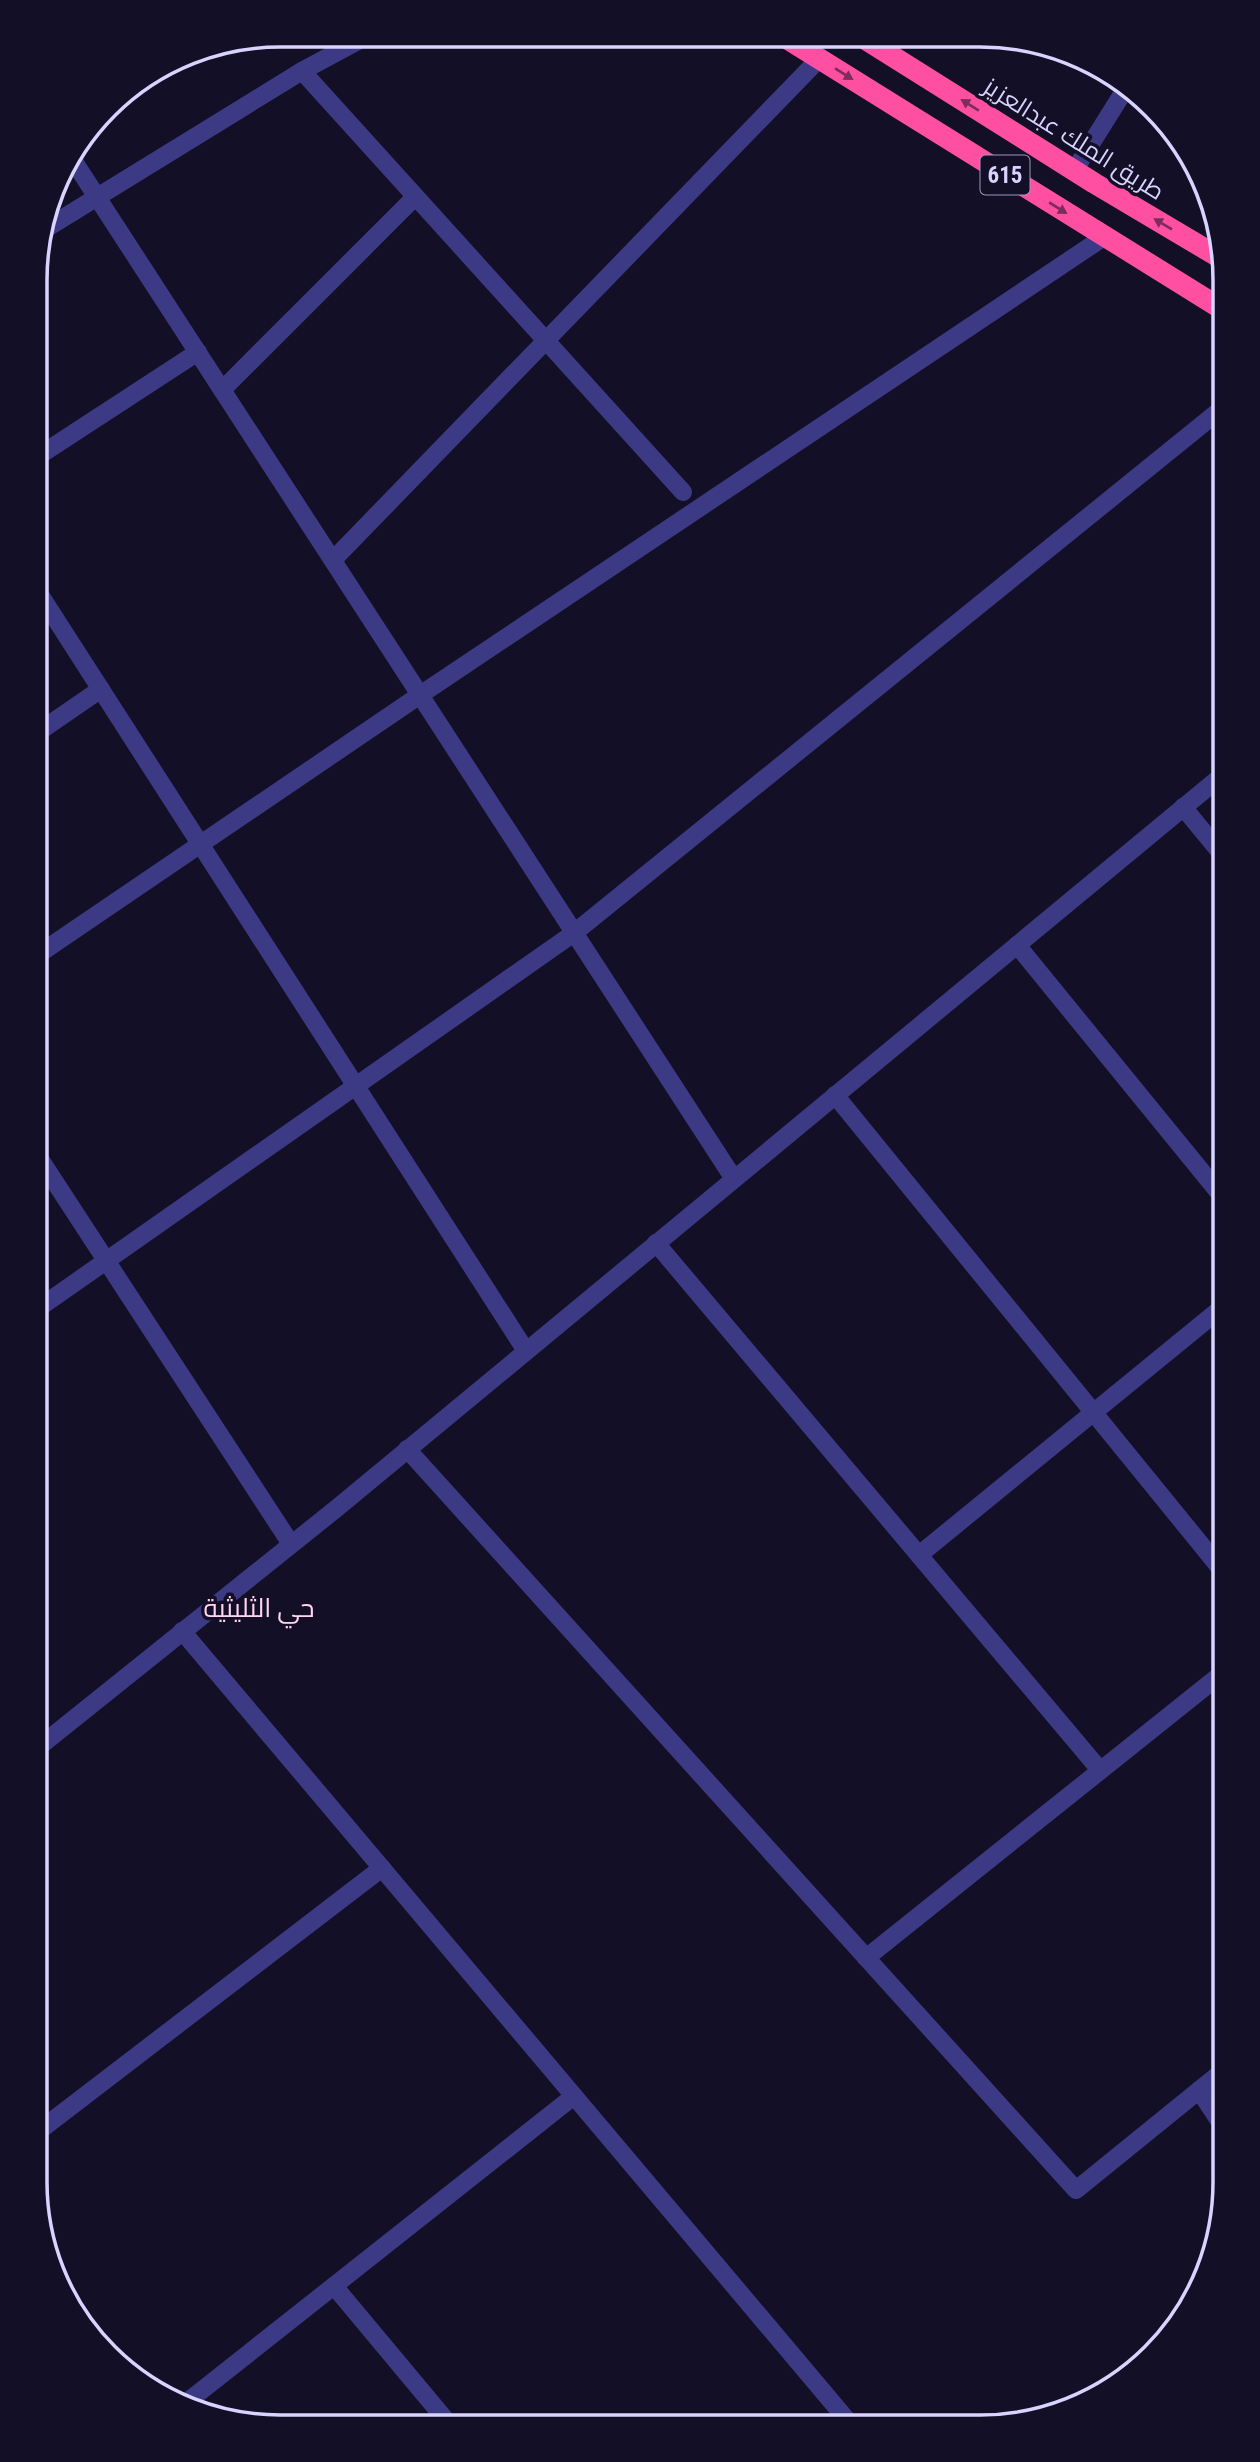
<svg xmlns="http://www.w3.org/2000/svg" width="1260" height="2462" font-family="'Roboto Condensed',Cairo,sans-serif">
<style>
.lines{fill:none;stroke-linecap:round;stroke-linejoin:round}
.minor{stroke:#3d3a85;stroke-width:18}
.highway{stroke:#ff4fa3;stroke-width:21}
.oneway{fill:#7d2c5e}
.labels{text-anchor:middle;stroke-width:7;stroke-linejoin:round;paint-order:stroke}
.shield{fill:#130f26;stroke:#9e99be;stroke-width:2}
.shield-label{font-size:23px;font-weight:bold;fill:#d9d4ff}
.street-label{font-size:24px;fill:#d9d4ff;stroke:#130f26}
.neighbourhood-label{font-size:26px;fill:#ffd6f0;stroke:#130f26}
.rim{fill:none;stroke:#d9d4ff;stroke-width:3.5}
</style>
<rect width="100%" height="100%" fill="#130f26"/>
<g class="lines">
<g class="minor">
<path d="M 302,71 L 683,492"/>
<path d="M 71,157 L 734,1179"/>
<path d="M 1074,171 L 1126,88"/>
<path d="M 42,231 L 302,71 L 367,36"/>
<path d="M 222,390 L 415,197"/>
<path d="M 37,457 L 198,352"/>
<path d="M 333,560 L 819,59"/>
<path d="M 37,590 L 526,1351"/>
<path d="M 37,733 L 101,689"/>
<path d="M 1183,807 L 1225,858"/>
<path d="M 1017,945 L 1225,1200"/>
<path d="M 36,956 L 420,695 L 1104,237"/>
<path d="M 835,1095 L 1225,1574"/>
<path d="M 36,1153 L 291,1544"/>
<path d="M 656,1243 L 1100,1770"/>
<path d="M 36,1310 L 574,933 L 1225,406"/>
<path d="M 407,1449 L 1076,2190 L 1224,2070"/>
<path d="M 919,1555 L 1225,1305"/>
<path d="M 182,1631 L 853,2427"/>
<path d="M 35,1750 L 337,1508 L 1225,773"/>
<path d="M 866,1958 L 1225,1671"/>
<path d="M 1199,2090 L 1224,2128"/>
<path d="M 35,2134 L 382,1868"/>
<path d="M 334,2286 L 450,2425"/>
<path d="M 182,2406 L 574,2096"/>
</g>
<g class="highway">
<path d="M 786,38 L 1225,311"/>
<path d="M 865,39 L 1094,183 L 1222,259"/>
</g>
</g>
<defs><path id="oneway-solid" d="M-6-.8H1V-3.2L6.5 0L1 3.2V.8H-6Z" transform="scale(1.75)"/></defs>
<g class="oneway">
<use href="#oneway-solid" transform="translate(844 74) rotate(32)"/>
<use href="#oneway-solid" transform="translate(970 105) rotate(-148)"/>
<use href="#oneway-solid" transform="translate(1058 208) rotate(32)"/>
<use href="#oneway-solid" transform="translate(1163 224) rotate(-149)"/>
</g>
<g class="labels">
<rect class="shield" x="980.5" y="155.5" width="49" height="39" rx="5"/>
<g class="shield-label">
<text x="1005" y="183">615</text>
</g>
<g class="street-label">
<text transform="translate(1074 139) rotate(32)" y="8">طريق الملك عبدالعزيز</text>
</g>
<g class="neighbourhood-label">
<text x="259" y="1617">حي الثليثية</text>
</g>
</g>
<path d="M0 0H1260V2462H0ZM280 47H980A233 233 0 0 1 1213 280V2182A233 233 0 0 1 980 2415H280A233 233 0 0 1 47 2182V280A233 233 0 0 1 280 47Z" fill="#130f26" fill-rule="evenodd"/>
<path class="rim" d="M280 47H980A233 233 0 0 1 1213 280V2182A233 233 0 0 1 980 2415H280A233 233 0 0 1 47 2182V280A233 233 0 0 1 280 47Z"/>
</svg>
